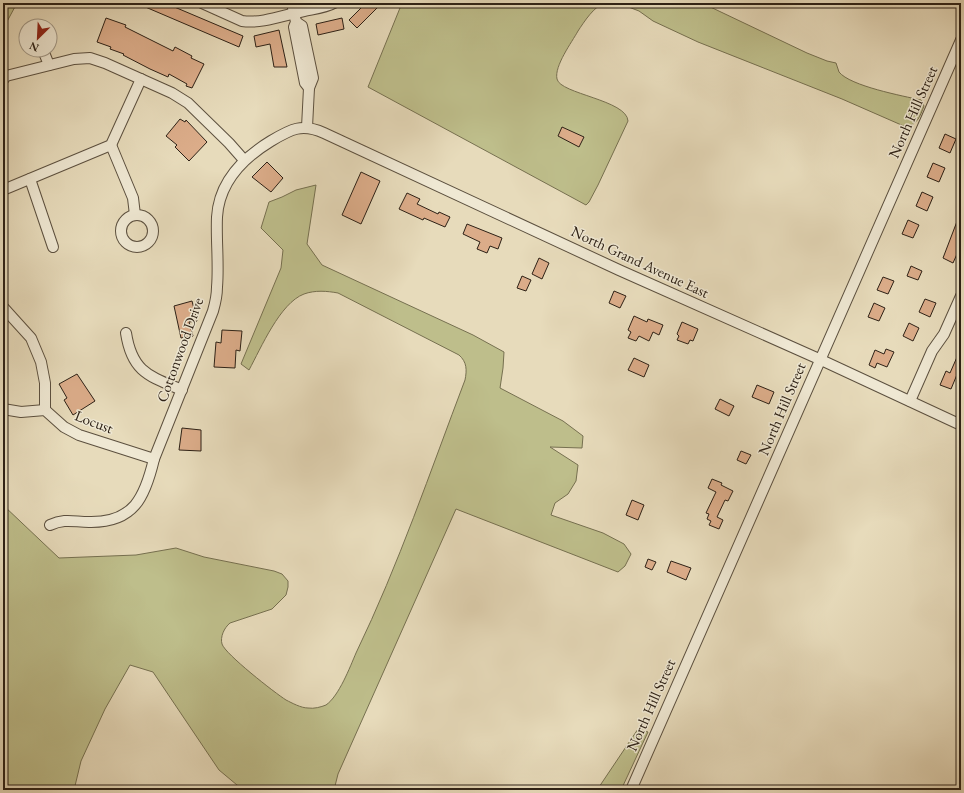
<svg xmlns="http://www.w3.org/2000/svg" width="964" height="793" font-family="'EB Garamond',serif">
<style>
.green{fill:#bebe8b;stroke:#767050}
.building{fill:#dbac89;stroke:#2d2116}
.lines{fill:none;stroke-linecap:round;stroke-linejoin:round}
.minor-casing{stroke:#5c503f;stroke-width:12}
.minor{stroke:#efe8d3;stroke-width:10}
.labels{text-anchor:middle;stroke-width:3;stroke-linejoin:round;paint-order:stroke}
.street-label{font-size:15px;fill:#2d2116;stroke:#efe8d3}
</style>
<rect width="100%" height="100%" fill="#e7dbbb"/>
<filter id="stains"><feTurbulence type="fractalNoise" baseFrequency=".005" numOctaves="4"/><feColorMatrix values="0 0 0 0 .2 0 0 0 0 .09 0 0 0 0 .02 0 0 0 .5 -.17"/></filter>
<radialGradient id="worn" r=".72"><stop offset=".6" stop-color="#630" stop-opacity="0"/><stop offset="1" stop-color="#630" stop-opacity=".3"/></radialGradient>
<g class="green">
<path d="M 3,3 L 17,3 L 3,29 Z"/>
<path d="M 402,3 L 605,3 C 594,6 584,22 578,31 C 572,42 554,66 557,79 C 560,94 627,100 628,121 L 598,185 L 589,202 L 586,205 L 368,87 Z"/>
<path d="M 618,3 L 702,3 L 807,53 L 827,61 L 836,63 C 837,66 838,69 839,72 C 850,86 903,96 921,100 L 924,106 C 920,116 918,124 906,127 L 842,99 L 698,42 L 653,21 L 639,11 Z"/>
<path d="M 316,185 L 307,244 L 322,265 L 473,335 L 504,352 L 503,368 L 500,388 L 563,421 L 583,436 L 582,448 L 550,447 L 578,465 L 576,481 L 568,494 L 555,503 L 551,515 L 603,533 L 624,544 L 631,554 L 625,566 L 618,572 L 456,509 L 338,774 L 334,790 L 243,790 L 219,770 L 153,672 L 130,665 L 105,709 L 81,761 L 74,790 L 3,790 L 3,505 L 59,558 L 136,555 L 176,548 L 204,557 L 274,571 L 282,574 L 288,581 L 288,587 L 286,595 L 272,609 L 230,623 C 224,628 220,637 222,644 C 225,654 275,693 286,700 C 292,703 301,708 308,708 C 314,709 321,707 326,705 C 339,696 350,667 356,653 C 399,564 430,472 465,380 C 467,370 467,362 459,355 L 338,293 C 327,291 315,290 304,294 C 280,303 261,348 249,370 L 241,364 L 281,268 L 283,250 L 261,228 L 269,202 L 282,197 L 296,190 Z"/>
<path d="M 638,729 L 648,732 L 621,790 L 597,790 Z"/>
</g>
<g class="building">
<path d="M 136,3 L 165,3 L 243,36 L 239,47 Z"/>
<path d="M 366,3 L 372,3 L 377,8 L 357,28 L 349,20 Z"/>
<path d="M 106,18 L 126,25 L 125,27 L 173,51 L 175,47 L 192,56 L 191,58 L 204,64 L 192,88 L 186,86 L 187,84 L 169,74 L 168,77 L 150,69 L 123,55 L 124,54 L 110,49 L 111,47 L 97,42 Z"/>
<path d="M 342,18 L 344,29 L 318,35 L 316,24 Z"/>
<path d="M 279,30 L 287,67 L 274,67 L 270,44 L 256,47 L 254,36 Z"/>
<path d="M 180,119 L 185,122 L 186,120 L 207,142 L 189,161 L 175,147 L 177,145 L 166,136 Z"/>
<path d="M 562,127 L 584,137 L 579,147 L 558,136 Z"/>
<path d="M 945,134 L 956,139 L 950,153 L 939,148 Z"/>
<path d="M 267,162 L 283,178 L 271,192 L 252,177 Z"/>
<path d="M 933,163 L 945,168 L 939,182 L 927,177 Z"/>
<path d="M 361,172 L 380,181 L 361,224 L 342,215 Z"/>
<path d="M 922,192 L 933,197 L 927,211 L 916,206 Z"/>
<path d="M 407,193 L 420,199 L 417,204 L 438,214 L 439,212 L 450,217 L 445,227 L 424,218 L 423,220 L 399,209 Z"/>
<path d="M 961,211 L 961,245 L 953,263 L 943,258 Z"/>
<path d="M 908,220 L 919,225 L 913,238 L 902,234 Z"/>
<path d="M 467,224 L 502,238 L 498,249 L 490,246 L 487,253 L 477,249 L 480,242 L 463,234 Z"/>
<path d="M 539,258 L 549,263 L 542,279 L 532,274 Z"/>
<path d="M 911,266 L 922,271 L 918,280 L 907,276 Z"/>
<path d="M 522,276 L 531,280 L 526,291 L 517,288 Z"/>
<path d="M 883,277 L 894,281 L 888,294 L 877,290 Z"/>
<path d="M 614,291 L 626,296 L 620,308 L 609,303 Z"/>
<path d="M 925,299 L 936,303 L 930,317 L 919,312 Z"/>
<path d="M 192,301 L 197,321 L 189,322 L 193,336 L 181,338 L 174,306 Z"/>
<path d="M 874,303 L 885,308 L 879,321 L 868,317 Z"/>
<path d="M 634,316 L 647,322 L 648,319 L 663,325 L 659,335 L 653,332 L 649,341 L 639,336 L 636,341 L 628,338 L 631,332 L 628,330 Z"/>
<path d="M 682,322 L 698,329 L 693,341 L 690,340 L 688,344 L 677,340 L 679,336 L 677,334 Z"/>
<path d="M 909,323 L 919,328 L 913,341 L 903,336 Z"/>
<path d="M 222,330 L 242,331 L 240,351 L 236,350 L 235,368 L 214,367 L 216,342 L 221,343 Z"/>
<path d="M 961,348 L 961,365 L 951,389 L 940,385 L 946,371 L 950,373 Z"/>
<path d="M 886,349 L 894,352 L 887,367 L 877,363 L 875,368 L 869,365 L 875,350 L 884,354 Z"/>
<path d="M 634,358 L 649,365 L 644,377 L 628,370 Z"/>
<path d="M 77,374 L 95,401 L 73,415 L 64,400 L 67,398 L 59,384 Z"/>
<path d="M 757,385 L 774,392 L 769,404 L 752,397 Z"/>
<path d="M 720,399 L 734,406 L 729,416 L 715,409 Z"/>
<path d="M 182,428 L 201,430 L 201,451 L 179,450 Z"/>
<path d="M 741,451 L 751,455 L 746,464 L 737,460 Z"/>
<path d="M 712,479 L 722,483 L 721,485 L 733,491 L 728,501 L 725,500 L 717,517 L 723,520 L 719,529 L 709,525 L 711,521 L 707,519 L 709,514 L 706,513 L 716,492 L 708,488 Z"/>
<path d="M 632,500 L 644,505 L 638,520 L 626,515 Z"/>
<path d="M 648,559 L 656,562 L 652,570 L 645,567 Z"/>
<path d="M 671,561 L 691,568 L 686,580 L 667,572 Z"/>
</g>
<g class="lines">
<g class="minor-casing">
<g id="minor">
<path d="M 202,3 L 242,21 C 262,24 284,15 304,11 C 313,9 325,8 334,3"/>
<path d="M 292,3 L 296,22 L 294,27 L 305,83 L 309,88"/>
<path d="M 296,22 L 302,26 L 313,78 L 309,88 L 307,127"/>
<path d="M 43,50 L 49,65"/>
<path d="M 3,80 L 6,76 L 74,59 L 90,58 L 105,63 L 172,93 L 188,103 L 229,143 L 244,160"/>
<path d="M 111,145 L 133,198 L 135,215"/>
<path d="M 30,179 L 53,247"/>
<path d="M 3,190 L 111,145 L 141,79"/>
<circle cx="137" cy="231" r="16"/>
<path d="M 3,307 L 31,338 L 41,362 L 45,383 L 45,410"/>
<path d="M 126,333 C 132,372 149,376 182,390"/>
<path d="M 910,401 L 932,351 L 944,334 L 961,296"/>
<path d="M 3,409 L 21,412 L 45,410 L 64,427 L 79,435 L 154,459"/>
<path d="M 50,525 C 65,518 74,522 89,522 C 134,523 145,497 154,459 L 213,311 C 215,304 217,295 217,287 C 219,264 216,241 217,217 C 219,183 243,158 271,141 C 291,129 302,123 324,133 L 619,270 L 819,359 L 961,425"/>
<path d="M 631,790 L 961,40"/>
</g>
</g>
<use href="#minor" class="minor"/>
</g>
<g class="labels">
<g class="street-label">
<text transform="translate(913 112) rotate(-66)" y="5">North Hill Street</text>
<text transform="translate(640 262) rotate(25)" y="5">North Grand Avenue East</text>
<text transform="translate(180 350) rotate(-70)" y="5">Cottonwood Drive</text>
<text transform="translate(782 409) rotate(-67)" y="5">North Hill Street</text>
<text transform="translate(94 422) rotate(21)" y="5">Locust</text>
<text transform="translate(651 705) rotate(-66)" y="5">North Hill Street</text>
</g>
</g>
<rect width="964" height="793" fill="none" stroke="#e7dbbb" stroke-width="16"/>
<rect x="4" y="4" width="956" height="785" fill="none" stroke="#2d2116" stroke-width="2"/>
<rect x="8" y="8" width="948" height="777" fill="none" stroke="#2d2116"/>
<g transform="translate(38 38) rotate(204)"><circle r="19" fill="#efe8d3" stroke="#a19887"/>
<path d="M0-3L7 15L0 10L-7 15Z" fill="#8f2418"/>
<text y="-6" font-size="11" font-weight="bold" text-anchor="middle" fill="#2d2116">N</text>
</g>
<rect width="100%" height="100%" filter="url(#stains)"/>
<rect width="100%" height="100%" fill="url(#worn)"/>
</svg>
